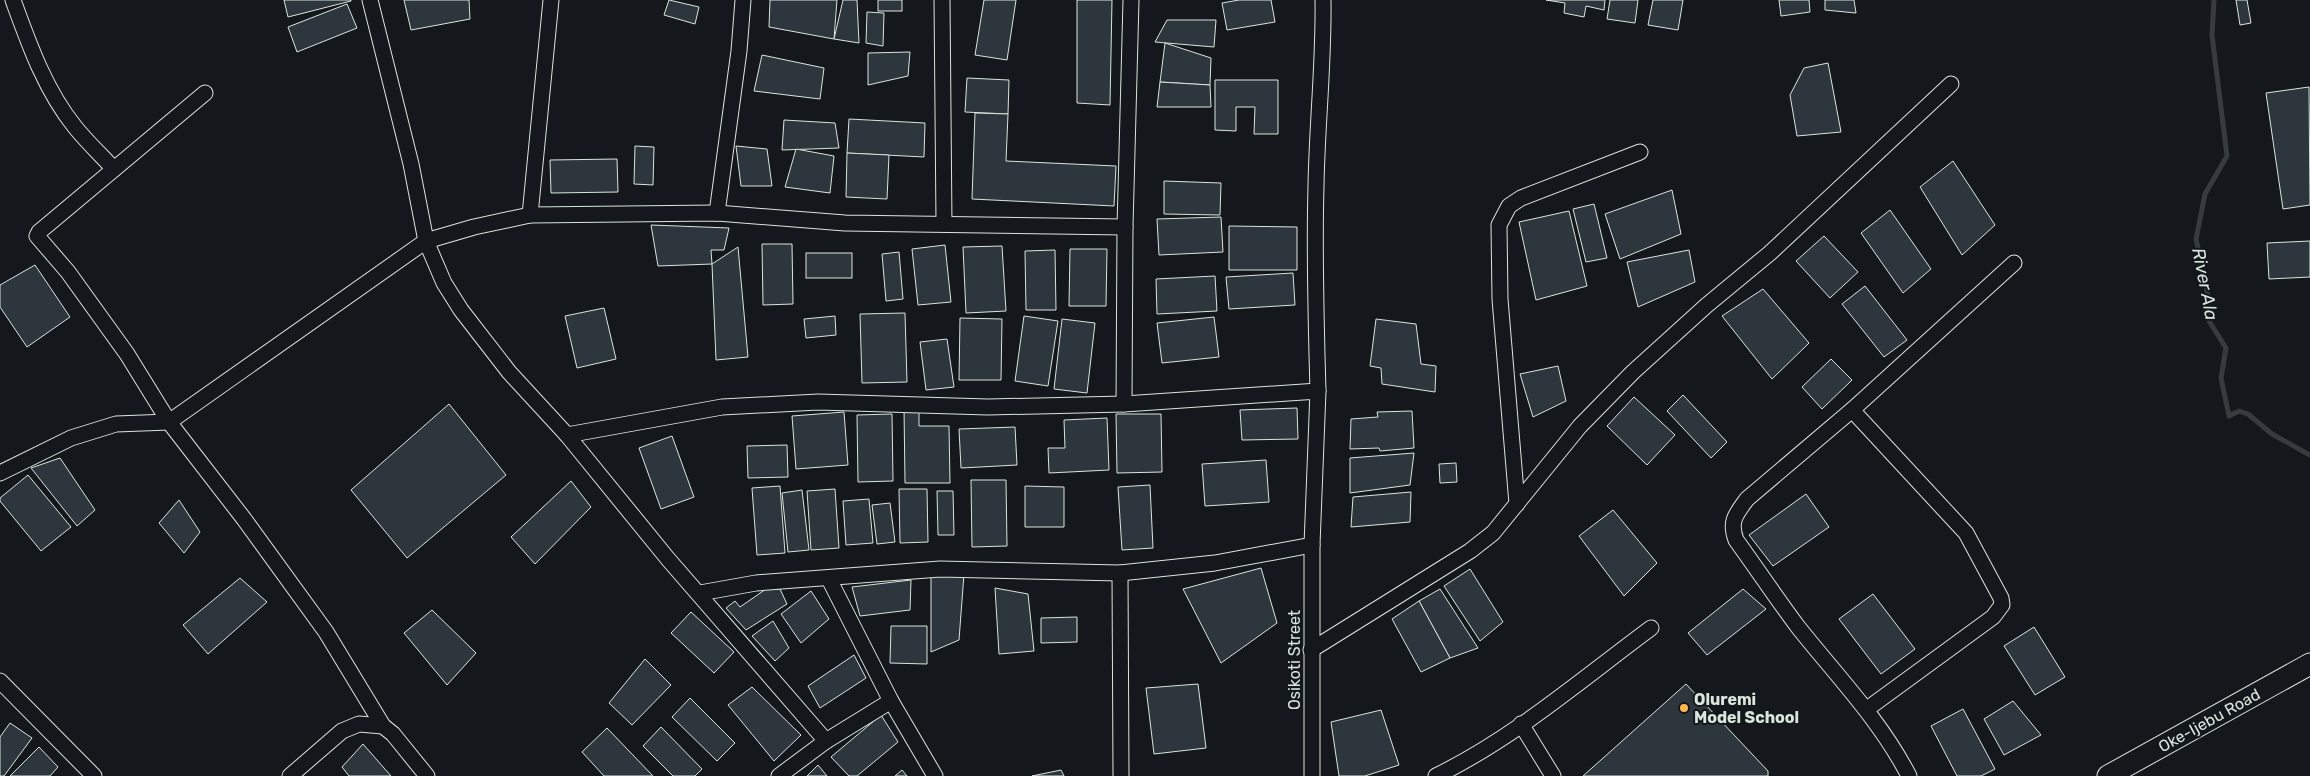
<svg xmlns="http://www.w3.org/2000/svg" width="2310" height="776" font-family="Rubik,sans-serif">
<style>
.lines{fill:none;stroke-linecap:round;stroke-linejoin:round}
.stream{stroke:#363b3e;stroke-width:5}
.building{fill:#2c363c;stroke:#d8e6dc}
.minor-casing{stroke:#d8e6dc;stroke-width:17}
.secondary-casing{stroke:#d8e6dc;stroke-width:23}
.minor{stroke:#14181c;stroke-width:15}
.secondary{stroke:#14181c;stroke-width:21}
.poi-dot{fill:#ffb74d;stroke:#14181c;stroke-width:2}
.labels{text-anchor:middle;stroke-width:4;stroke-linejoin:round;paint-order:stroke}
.street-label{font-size:16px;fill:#d8e6dc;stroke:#14181c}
.poi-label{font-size:16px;font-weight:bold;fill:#d8e6dc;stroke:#14181c;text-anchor:start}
.water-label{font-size:18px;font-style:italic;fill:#d8e6dc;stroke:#14181c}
</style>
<rect width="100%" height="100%" fill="#14181c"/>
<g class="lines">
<path class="stream" d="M 2214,0 L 2212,35 L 2227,156 L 2205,194 L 2196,239 L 2208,296 L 2209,321 L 2226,348 L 2221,378 L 2229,416 L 2239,411 L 2248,414 L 2272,434 L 2310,455"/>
</g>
<g class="building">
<path d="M 284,0 L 351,0 L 351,1 L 288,17 Z"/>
<path d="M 404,0 L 469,0 L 470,19 L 411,30 Z"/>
<path d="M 669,0 L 699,7 L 695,24 L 664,15 Z"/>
<path d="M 770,0 L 837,0 L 834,39 L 769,27 Z"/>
<path d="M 843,0 L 857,0 L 859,43 L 834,39 Z"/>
<rect x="878" y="0" width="24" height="11"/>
<path d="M 984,0 L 1016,0 L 1007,60 L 975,55 Z"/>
<path d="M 1077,0 L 1112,0 L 1110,105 L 1077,103 Z"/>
<path d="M 1239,0 L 1271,0 L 1275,22 L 1227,30 L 1222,3 Z"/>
<path d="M 1546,0 L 1605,0 L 1604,10 L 1586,6 L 1584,17 L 1564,13 L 1565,3 Z"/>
<path d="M 1610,0 L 1638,0 L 1635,23 L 1607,19 Z"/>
<path d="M 1653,0 L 1683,0 L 1678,30 L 1648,25 Z"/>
<path d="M 1779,0 L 1809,0 L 1810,12 L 1781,16 Z"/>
<path d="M 1825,0 L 1854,0 L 1856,13 L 1825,10 Z"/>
<path d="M 2236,0 L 2247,0 L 2251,23 L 2240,25 Z"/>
<path d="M 347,4 L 357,28 L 297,52 L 288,27 Z"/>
<path d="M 867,12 L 884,13 L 883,46 L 866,43 Z"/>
<path d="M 1167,20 L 1216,20 L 1214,47 L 1155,42 Z"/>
<path d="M 1165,43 L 1211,58 L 1210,85 L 1160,82 Z"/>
<path d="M 910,52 L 908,76 L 868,85 L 868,53 Z"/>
<path d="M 762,55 L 824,68 L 820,99 L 754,91 Z"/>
<path d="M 1828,63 L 1841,132 L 1797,136 L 1790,95 L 1804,68 Z"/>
<path d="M 967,78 L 1009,80 L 1008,114 L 965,112 Z"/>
<path d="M 1215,80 L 1278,80 L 1278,134 L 1254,134 L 1255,107 L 1236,107 L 1236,131 L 1215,130 Z"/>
<path d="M 1160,82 L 1210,85 L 1211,107 L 1157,107 Z"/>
<path d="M 2309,87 L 2310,205 L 2283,209 L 2266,93 Z"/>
<path d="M 975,113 L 1008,114 L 1006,161 L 1116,166 L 1114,206 L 972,199 Z"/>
<path d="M 849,119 L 925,123 L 924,157 L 847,153 Z"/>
<path d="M 784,120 L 835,123 L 839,148 L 782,150 Z"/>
<path d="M 635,146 L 654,147 L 653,185 L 634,184 Z"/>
<path d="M 736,146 L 767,149 L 772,186 L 741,186 Z"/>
<path d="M 796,149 L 834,156 L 830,193 L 785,187 Z"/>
<path d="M 847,153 L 889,155 L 887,199 L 846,197 Z"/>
<path d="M 617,159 L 618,192 L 551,193 L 550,160 Z"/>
<path d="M 1953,161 L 1995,225 L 1962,255 L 1920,187 Z"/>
<path d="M 1164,181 L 1221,183 L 1220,215 L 1164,214 Z"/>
<path d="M 1672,190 L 1681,234 L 1620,259 L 1605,214 Z"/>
<path d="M 1594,204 L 1607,258 L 1586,262 L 1573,209 Z"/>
<path d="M 1890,210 L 1931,269 L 1903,293 L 1861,233 Z"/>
<path d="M 1569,211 L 1587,286 L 1536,300 L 1519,222 Z"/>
<path d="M 1221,217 L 1223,252 L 1159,255 L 1157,219 Z"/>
<path d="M 651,225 L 729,228 L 724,250 L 711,250 L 712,264 L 658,266 Z"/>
<path d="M 1229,226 L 1297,227 L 1297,270 L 1229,270 Z"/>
<path d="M 1824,236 L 1858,272 L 1830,298 L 1796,261 Z"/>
<path d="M 2310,241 L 2310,277 L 2269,279 L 2267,243 Z"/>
<path d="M 762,244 L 792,244 L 793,304 L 763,305 Z"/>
<path d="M 945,245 L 951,302 L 918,305 L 912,249 Z"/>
<path d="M 1002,246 L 1006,311 L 966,313 L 963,247 Z"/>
<path d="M 738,247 L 748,357 L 716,360 L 712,264 Z"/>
<path d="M 1070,249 L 1107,249 L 1106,306 L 1069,306 Z"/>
<path d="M 1055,250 L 1056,310 L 1026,310 L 1025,251 Z"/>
<path d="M 1689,250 L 1695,282 L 1638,307 L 1627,262 Z"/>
<path d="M 899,252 L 903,299 L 886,301 L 882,254 Z"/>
<rect x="806" y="253" width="46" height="25"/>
<path d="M 35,265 L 70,317 L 27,347 L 0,307 L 0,285 Z"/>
<path d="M 1293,273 L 1295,305 L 1229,309 L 1226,277 Z"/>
<path d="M 1215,276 L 1217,311 L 1157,314 L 1156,279 Z"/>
<path d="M 1865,286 L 1907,340 L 1884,357 L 1842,304 Z"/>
<path d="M 1763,289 L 1809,343 L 1772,379 L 1722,316 Z"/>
<path d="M 604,308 L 616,359 L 577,368 L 565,316 Z"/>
<path d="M 905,313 L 907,382 L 862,383 L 860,314 Z"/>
<path d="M 835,316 L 836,335 L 806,338 L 804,319 Z"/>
<path d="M 1024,316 L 1058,321 L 1048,386 L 1015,381 Z"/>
<path d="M 1214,317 L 1219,357 L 1162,363 L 1157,323 Z"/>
<path d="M 960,318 L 1002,319 L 1001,380 L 959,380 Z"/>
<path d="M 1062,319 L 1095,323 L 1087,393 L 1054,389 Z"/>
<path d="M 1376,319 L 1416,324 L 1421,364 L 1436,366 L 1435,392 L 1382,384 L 1381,368 L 1370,366 Z"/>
<path d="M 947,339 L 954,387 L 926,390 L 920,342 Z"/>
<path d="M 1831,359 L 1852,380 L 1822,409 L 1802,387 Z"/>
<path d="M 1558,366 L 1566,401 L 1533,417 L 1520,374 Z"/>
<path d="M 1683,395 L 1727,442 L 1711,458 L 1667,411 Z"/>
<path d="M 1634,397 L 1675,435 L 1647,465 L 1607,426 Z"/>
<path d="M 449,404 L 506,475 L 407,558 L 351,490 Z"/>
<path d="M 904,408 L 919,408 L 919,426 L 949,426 L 950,483 L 905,483 Z"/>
<path d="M 1297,408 L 1298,439 L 1242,440 L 1240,410 Z"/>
<path d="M 1412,411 L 1414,448 L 1380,451 L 1379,448 L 1350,449 L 1351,419 L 1378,417 L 1377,412 Z"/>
<path d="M 844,412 L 848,465 L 796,469 L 792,416 Z"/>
<path d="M 892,414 L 893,481 L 858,482 L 857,415 Z"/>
<path d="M 1116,414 L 1161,414 L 1162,472 L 1117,473 Z"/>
<path d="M 1107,418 L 1109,470 L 1049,473 L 1048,448 L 1065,448 L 1064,420 Z"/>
<path d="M 1015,427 L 1017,465 L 961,468 L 959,429 Z"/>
<path d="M 672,436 L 694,497 L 661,509 L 639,448 Z"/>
<path d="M 787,445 L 788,477 L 748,478 L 747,446 Z"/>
<path d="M 1414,453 L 1410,485 L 1350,493 L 1350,458 Z"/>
<path d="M 60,458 L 95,510 L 77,526 L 31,468 Z"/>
<path d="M 1266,460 L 1269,502 L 1205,506 L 1202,464 Z"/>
<path d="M 1456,463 L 1457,482 L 1440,483 L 1439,464 Z"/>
<path d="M 28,475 L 71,527 L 41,551 L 0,501 L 0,498 Z"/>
<path d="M 971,480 L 1006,480 L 1007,546 L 972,547 Z"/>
<path d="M 571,481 L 591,507 L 535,564 L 511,537 Z"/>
<path d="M 1150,485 L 1153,548 L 1122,550 L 1118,487 Z"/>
<path d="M 780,486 L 785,553 L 757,555 L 752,488 Z"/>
<path d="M 1025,486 L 1064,487 L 1064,527 L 1025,527 Z"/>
<path d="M 835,489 L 839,548 L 811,550 L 807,491 Z"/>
<path d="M 899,489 L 927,489 L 928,542 L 900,543 Z"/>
<path d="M 802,490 L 809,550 L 788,552 L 782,493 Z"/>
<path d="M 937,491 L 953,491 L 954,535 L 938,535 Z"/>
<path d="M 1411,492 L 1410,522 L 1351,527 L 1353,497 Z"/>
<path d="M 1806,494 L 1829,527 L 1773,566 L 1749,535 Z"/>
<path d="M 869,499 L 873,543 L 846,545 L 843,501 Z"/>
<path d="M 179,500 L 200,532 L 184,553 L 159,523 Z"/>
<path d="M 890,503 L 895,542 L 877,544 L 872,505 Z"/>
<path d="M 1613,510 L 1657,563 L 1624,596 L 1579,536 Z"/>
<path d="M 1261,568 L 1277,623 L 1221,663 L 1183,589 Z"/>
<path d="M 1470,569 L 1503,622 L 1480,641 L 1444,586 Z"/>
<path d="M 931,573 L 964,574 L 959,640 L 931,652 Z"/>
<path d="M 240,578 L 267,602 L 208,654 L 183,625 Z"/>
<path d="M 911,580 L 910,610 L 860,616 L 852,587 Z"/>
<path d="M 995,588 L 1028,594 L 1034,651 L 999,654 Z"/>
<path d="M 766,589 L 780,589 L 787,604 L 746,630 L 726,608 L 735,601 L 740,607 Z"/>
<path d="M 1440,589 L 1478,648 L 1450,658 L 1419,601 Z"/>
<path d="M 1743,589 L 1766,609 L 1707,655 L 1688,633 Z"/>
<path d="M 811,591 L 829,619 L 801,643 L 781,614 Z"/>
<path d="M 1873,594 L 1915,649 L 1881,674 L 1839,619 Z"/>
<path d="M 1419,601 L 1450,658 L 1421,672 L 1392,619 Z"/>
<path d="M 432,610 L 476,653 L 447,685 L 404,633 Z"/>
<path d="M 691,612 L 734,652 L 714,673 L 671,633 Z"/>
<path d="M 1077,617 L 1077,642 L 1041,643 L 1041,618 Z"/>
<path d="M 773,621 L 789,648 L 775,661 L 752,636 Z"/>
<path d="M 891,626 L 927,626 L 927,664 L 890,663 Z"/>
<path d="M 2034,627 L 2065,677 L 2035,695 L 2004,646 Z"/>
<path d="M 854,655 L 866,678 L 820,708 L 808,686 Z"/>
<path d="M 645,659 L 671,685 L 632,725 L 609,703 Z"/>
<path d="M 1198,684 L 1206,748 L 1154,754 L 1146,688 Z"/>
<path d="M 1686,684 L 1768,771 L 1768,776 L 1583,776 Z"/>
<path d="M 752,687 L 801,735 L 774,761 L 728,705 Z"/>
<path d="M 690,698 L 735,743 L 717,761 L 672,717 Z"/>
<path d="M 2013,701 L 2041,735 L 2004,755 L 1984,719 Z"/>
<path d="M 1963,709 L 1995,769 L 1981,776 L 1957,776 L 1931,726 Z"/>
<path d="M 1381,710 L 1399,765 L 1365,776 L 1339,776 L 1331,722 Z"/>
<path d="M 881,715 L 898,742 L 857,776 L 849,776 L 831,757 Z"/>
<path d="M 10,723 L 32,738 L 4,776 L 0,776 L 0,737 Z"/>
<path d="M 661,727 L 702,769 L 695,776 L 673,776 L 643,746 Z"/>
<path d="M 607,728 L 653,776 L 604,776 L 582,752 Z"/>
<path d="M 363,744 L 391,776 L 349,776 L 342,767 Z"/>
<path d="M 39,747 L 58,767 L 50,776 L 10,776 Z"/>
<path d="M 818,765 L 827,776 L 807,776 Z"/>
<path d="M 902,770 L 907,776 L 895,776 Z"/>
<path d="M 1061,770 L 1064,776 L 1032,776 Z"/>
</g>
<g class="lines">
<g class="minor-casing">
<g id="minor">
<path d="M 13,0 C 29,44 45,90 75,127 C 87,142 101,155 114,169"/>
<path d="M 370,0 L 411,164 L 426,241 L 444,283 L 461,310 L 509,372 L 567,435 L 668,559 L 826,741"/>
<path d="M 942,0 L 944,224"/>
<path d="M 205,93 L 39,232 L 37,236 L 68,272 L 127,354 L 169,422 L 244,519 L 326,632 L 383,726 L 393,734 L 427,776"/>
<path d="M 717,213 L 739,51 L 743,0"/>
<path d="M 530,215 L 551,0"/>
<path d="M 1318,391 C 1316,323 1314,254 1316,186 C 1317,124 1324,62 1323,0"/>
<path d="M 1124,404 L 1125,227 L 1131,0"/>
<path d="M 1852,410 L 1966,533 L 2001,598 L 2002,605 L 1993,617 L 1867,709"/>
<path d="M 567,435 L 722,407 L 818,402 L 988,407 L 1124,404 L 1318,391 L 1312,545 L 1312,776"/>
<path d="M 0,473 L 71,438 L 116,424 L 169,422 L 426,241 L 474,227 L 530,215 L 717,213 L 845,223 L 1125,227"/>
<path d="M 1517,504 L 1500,299 L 1499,225 L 1509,206 L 1521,198 L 1640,152"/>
<path d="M 1120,573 L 1121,776"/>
<path d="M 829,579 L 891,701 L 935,776"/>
<path d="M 700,593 L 756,583 L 940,569 L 1120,573 L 1215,563 L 1312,545"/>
<path d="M 1311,650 L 1470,551 L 1493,533 L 1580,426 L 1633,372 L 1707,305 L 1770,253 L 1951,84"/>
<path d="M 0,681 L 94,776"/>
<path d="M 1521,724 L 1553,776"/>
<path d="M 290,776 L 342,731 L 359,724 L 383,726"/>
<path d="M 779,776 L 826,741 L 891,701"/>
<path d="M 1436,776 C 1514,738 1582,679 1651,628"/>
<path d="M 1909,776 C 1880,720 1837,676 1798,627 C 1777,599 1757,569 1736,540 C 1729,521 1736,514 1747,499 L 1852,410 L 2014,263"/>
</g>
</g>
<g class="secondary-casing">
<path id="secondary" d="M 2108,776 L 2310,664"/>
</g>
<use href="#minor" class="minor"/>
<use href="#secondary" class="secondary"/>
</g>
<circle class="poi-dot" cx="1684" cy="708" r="5"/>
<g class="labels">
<g class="street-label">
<text transform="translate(1294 660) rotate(-90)" y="6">Osikoti Street</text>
<text transform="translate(2209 720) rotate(-29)" y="6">Oke-Ijebu Road</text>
</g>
<g class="poi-label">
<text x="1694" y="705">Oluremi<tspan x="1694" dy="18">Model School</tspan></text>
</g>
<g class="water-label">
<text transform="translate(2205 284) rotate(79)" y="6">River Ala</text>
</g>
</g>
</svg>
